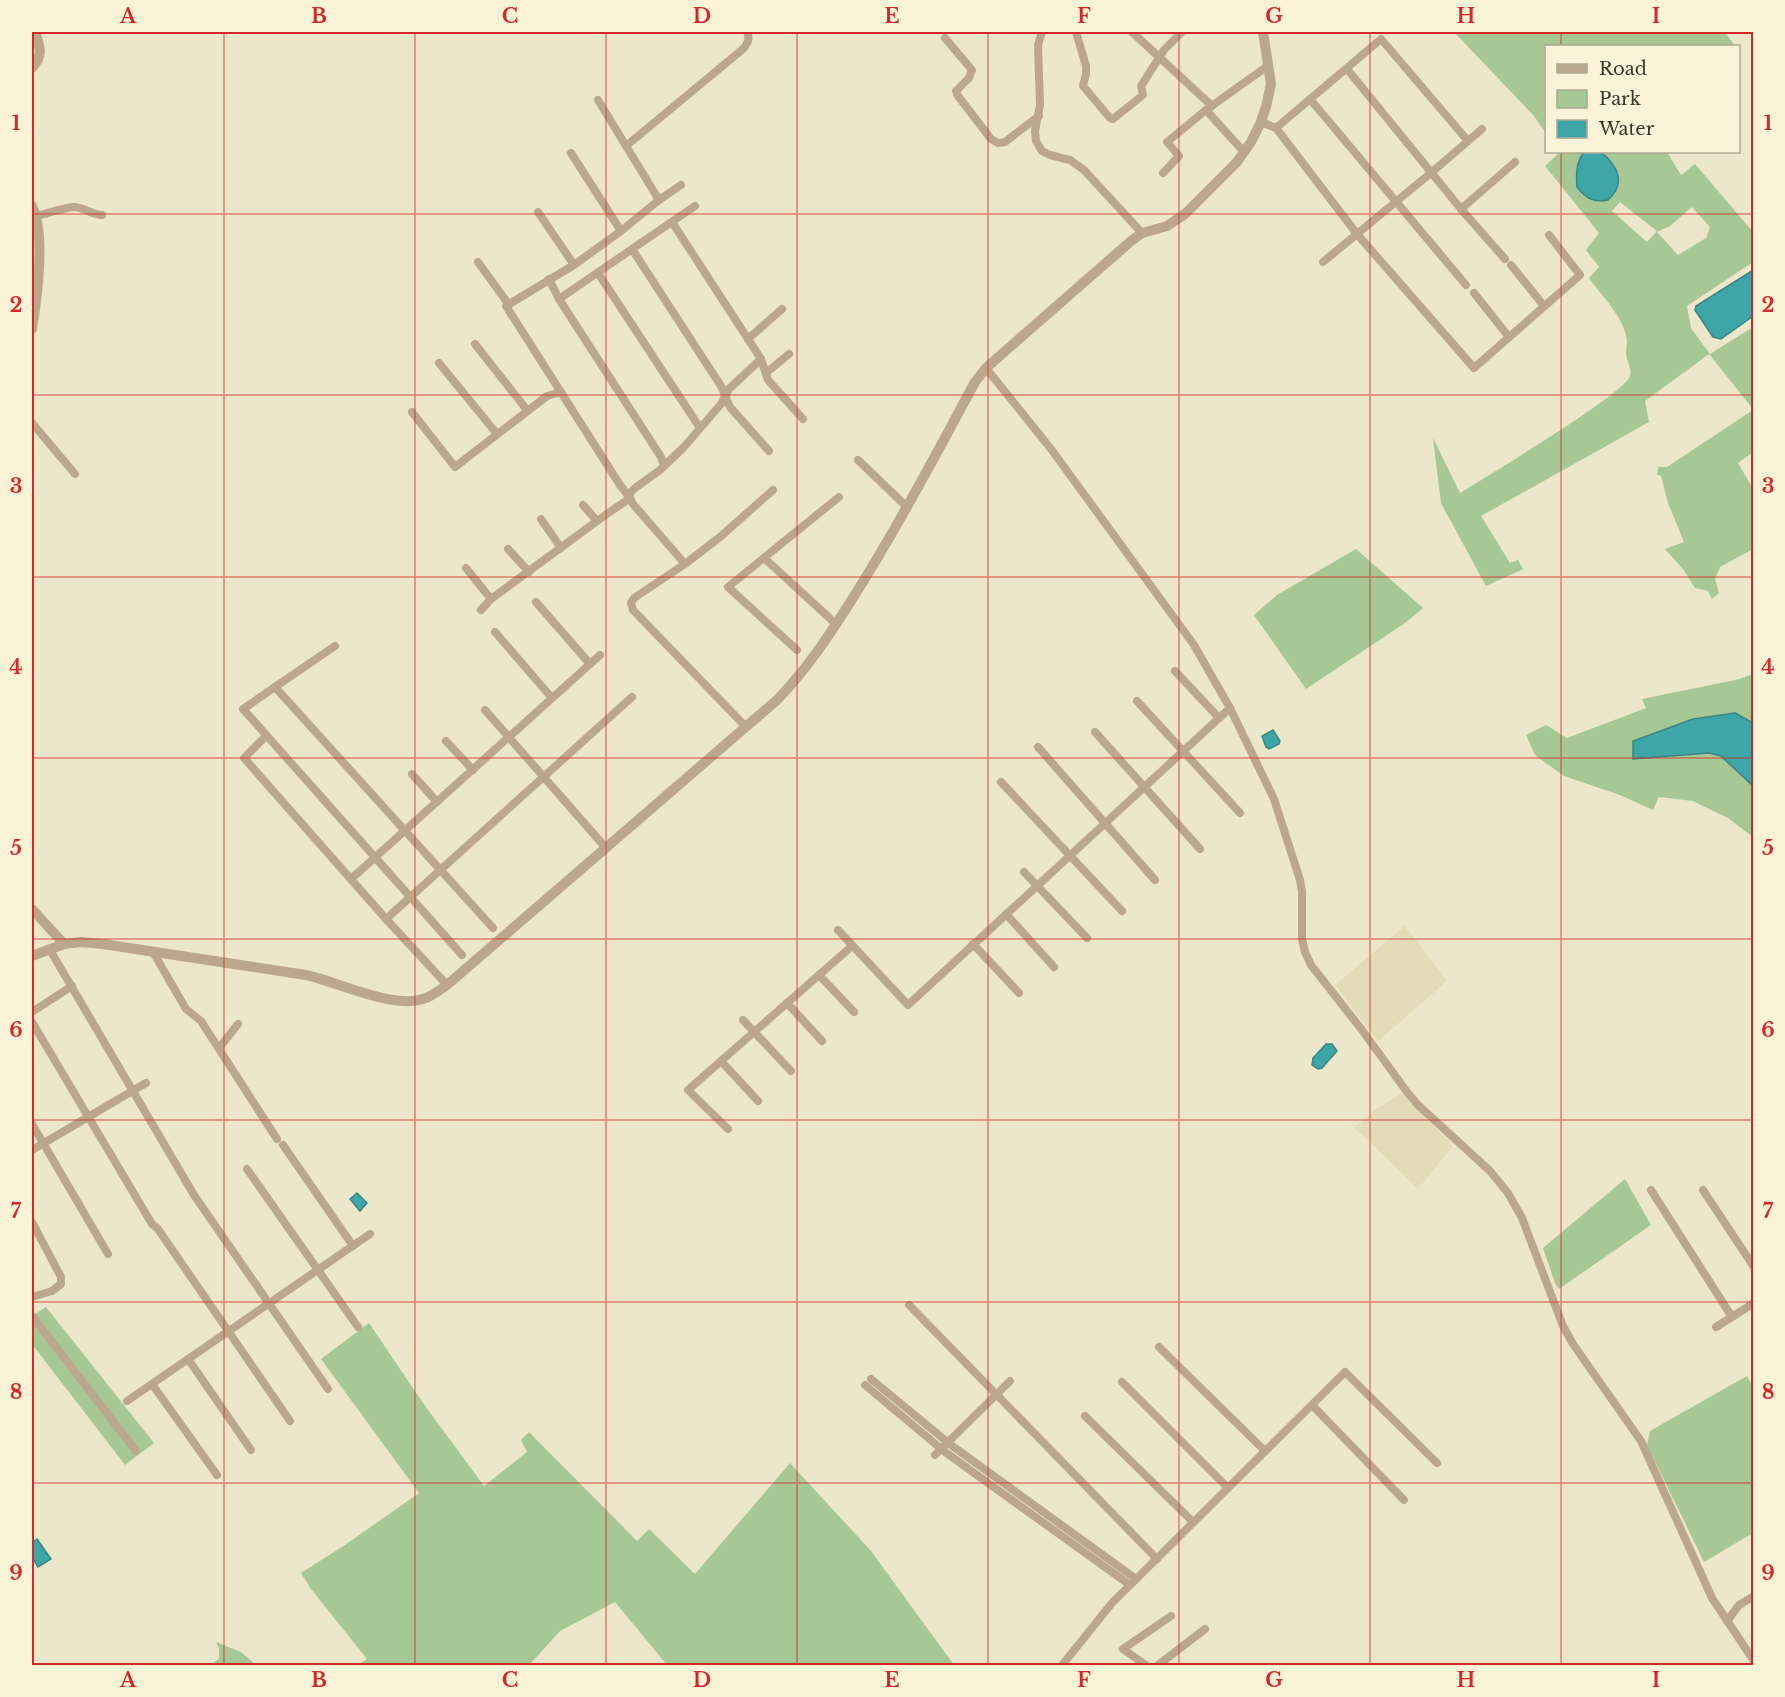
<svg xmlns="http://www.w3.org/2000/svg" width="1785" height="1697" font-family="'Libre Baskerville',serif">
<style>
.built{fill:#e4dcb8}
.green{fill:#a5c894;fill-rule:evenodd}
.water{fill:#3da6a9;stroke:#3c8584;stroke-width:1.5}
.lines{fill:none;stroke-linecap:round;stroke-linejoin:round}
.minor{stroke:#bba78d;stroke-width:8}
.tertiary{stroke:#bba78d;stroke-width:10}
.grid{fill:none;stroke:#d62828;stroke-width:1.5;stroke-opacity:0.55}
.neatline{fill:none;stroke:#d62828;stroke-width:2}
.grid-label{font-size:20px;text-anchor:middle;font-weight:bold;fill:#d62828}
</style>
<rect width="100%" height="100%" fill="#ece6ca"/>
<g class="built">
<path d="M 1405,926 L 1447,981 L 1378,1041 L 1335,985 Z"/>
<path d="M 1402,1093 L 1453,1146 L 1418,1189 L 1369,1141 L 1354,1128 L 1375,1110 Z"/>
</g>
<g class="green">
<path d="M 1454,32 L 1725,32 L 1735,46 L 1546,46 L 1546,133 L 1534,116 Z"/>
<path d="M 1560,152 L 1667,152 L 1681,175 L 1695,164 L 1753,232 L 1753,262 L 1687,306 L 1691,328 L 1710,354 L 1753,327 L 1753,409 L 1709,354 L 1645,401 L 1649,422 L 1481,516 L 1510,563 L 1518,560 L 1523,569 L 1486,586 L 1441,503 L 1433,438 L 1460,493 C 1484,478 1626,393 1630,376 C 1632,369 1627,361 1626,354 C 1626,349 1627,344 1627,340 C 1624,317 1601,295 1589,278 L 1599,267 L 1586,250 L 1599,233 L 1545,166 ZM 1620,202 L 1657,231 L 1647,242 L 1612,211 ZM 1692,207 L 1710,227 L 1706,238 L 1678,255 L 1657,232 L 1670,226 Z"/>
<path d="M 1753,410 L 1753,452 L 1738,463 L 1753,489 L 1753,549 L 1720,567 L 1715,579 L 1719,593 L 1712,599 L 1708,591 L 1695,588 L 1683,569 L 1665,549 L 1684,542 L 1668,503 L 1661,476 L 1657,475 L 1658,467 L 1667,467 Z"/>
<path d="M 1356,549 L 1423,608 L 1405,623 L 1306,689 L 1254,615 L 1277,595 Z"/>
<path d="M 1753,674 L 1753,837 L 1728,818 L 1693,801 L 1659,797 L 1653,810 L 1620,795 L 1564,776 L 1535,755 L 1526,735 L 1546,725 L 1567,738 L 1646,708 L 1642,699 L 1740,679 Z"/>
<path d="M 1625,1179 L 1651,1225 L 1559,1289 L 1555,1283 L 1543,1248 Z"/>
<path d="M 46,1307 L 154,1443 L 125,1465 L 32,1344 L 32,1316 Z"/>
<path d="M 369,1323 L 423,1403 L 484,1486 L 527,1452 L 521,1440 L 529,1432 L 637,1541 L 649,1529 L 695,1574 L 790,1463 L 871,1551 L 954,1665 L 667,1665 L 615,1602 L 560,1631 L 531,1663 L 527,1665 L 357,1665 L 367,1659 L 311,1589 L 301,1573 L 345,1545 L 419,1493 L 321,1359 Z"/>
<path d="M 1747,1376 L 1754,1389 L 1753,1533 L 1704,1562 L 1647,1445 L 1650,1431 Z"/>
<path d="M 216,1642 L 241,1652 L 256,1665 L 210,1665 L 219,1659 L 219,1648 Z"/>
</g>
<g class="water">
<path d="M 1584,152 C 1588,152 1595,150 1599,152 C 1603,153 1608,158 1610,161 C 1622,175 1621,188 1608,200 C 1593,203 1586,198 1577,187 C 1576,174 1576,162 1584,152 Z"/>
<path d="M 1753,270 L 1753,316 L 1721,339 L 1713,337 L 1695,310 L 1696,306 Z"/>
<path d="M 1735,713 L 1753,723 L 1753,786 L 1721,756 L 1709,753 L 1633,759 L 1633,741 L 1693,719 Z"/>
<path d="M 1273,730 L 1280,741 L 1279,744 L 1269,749 L 1266,747 L 1262,736 Z"/>
<path d="M 1326,1044 L 1332,1044 L 1337,1051 L 1322,1068 L 1318,1069 L 1312,1065 L 1313,1058 Z"/>
<path d="M 357,1193 L 367,1203 L 360,1211 L 350,1199 Z"/>
<path d="M 37,1539 L 51,1559 L 38,1567 L 32,1557 L 32,1543 Z"/>
</g>
<g class="lines">
<g class="minor">
<path d="M 1042,32 L 1038,45 L 1040,105 L 1035,131 L 1036,141 L 1042,151 L 1050,155 L 1070,160 L 1084,170 L 1142,233"/>
<path d="M 1076,32 L 1086,66 L 1086,74 L 1083,86 L 1110,118 L 1113,119 L 1143,95 L 1141,86 L 1143,83 L 1164,50 L 1182,32"/>
<path d="M 1132,32 L 1212,106"/>
<path d="M 945,38 L 972,70 L 969,78 L 956,91 L 958,96 L 991,139 L 998,143 L 1005,142 L 1039,116"/>
<path d="M 1347,69 L 1461,209 L 1505,259"/>
<path d="M 1310,99 L 1466,285"/>
<path d="M 598,100 L 659,200"/>
<path d="M 1206,110 L 1244,152"/>
<path d="M 1261,122 L 1276,128 L 1357,234 L 1474,368 L 1580,275 L 1549,235"/>
<path d="M 1276,128 L 1381,39 L 1468,141"/>
<path d="M 626,146 L 743,49 C 748,43 750,39 747,32"/>
<path d="M 571,153 L 621,231"/>
<path d="M 1163,173 L 1179,156 L 1167,142 L 1206,110 L 1269,65"/>
<path d="M 1461,209 L 1515,162"/>
<path d="M 538,212 L 574,265"/>
<path d="M 36,216 C 45,214 67,207 74,207 C 84,207 92,215 102,215"/>
<path d="M 672,222 L 761,359 L 768,380 L 803,419"/>
<path d="M 632,249 L 721,386 L 730,407 L 769,451"/>
<path d="M 478,262 L 509,305"/>
<path d="M 1323,262 L 1432,172 L 1482,129"/>
<path d="M 1511,265 L 1544,306"/>
<path d="M 598,273 L 700,428"/>
<path d="M 549,279 L 559,299 L 661,457 L 664,466"/>
<path d="M 1474,293 L 1509,337"/>
<path d="M 559,299 L 695,206"/>
<path d="M 748,339 L 782,309"/>
<path d="M 475,344 L 527,410"/>
<path d="M 439,363 L 497,434"/>
<path d="M 986,368 L 1051,449 L 1194,645 L 1230,708 L 1274,799 L 1300,880 L 1302,892 L 1302,939 L 1305,952 L 1311,965 L 1362,1030 L 1407,1092 L 1418,1105 L 1490,1171 L 1508,1193 L 1522,1218 L 1563,1326 L 1573,1344 L 1641,1441 L 1712,1598 L 1754,1661"/>
<path d="M 766,373 L 789,354"/>
<path d="M 412,412 L 455,467 L 547,396 L 561,392"/>
<path d="M 32,423 L 75,474"/>
<path d="M 858,460 L 907,507"/>
<path d="M 583,505 L 597,521"/>
<path d="M 541,519 L 561,548"/>
<path d="M 508,549 L 529,572"/>
<path d="M 764,558 L 836,624"/>
<path d="M 685,564 L 633,504 L 630,498 L 630,493 L 635,488 L 660,470 L 684,447 L 721,404 L 729,389 L 761,359"/>
<path d="M 466,568 L 491,599"/>
<path d="M 536,602 L 590,664"/>
<path d="M 481,610 L 491,599 L 597,521 L 630,498 L 620,485 L 506,306 L 574,265 L 621,231 L 659,200 L 681,185"/>
<path d="M 495,632 L 552,698"/>
<path d="M 335,646 L 243,709 L 462,955"/>
<path d="M 797,650 L 728,587 L 839,497"/>
<path d="M 1175,671 L 1219,718"/>
<path d="M 275,687 L 493,928"/>
<path d="M 1137,701 L 1240,813"/>
<path d="M 485,710 L 606,848"/>
<path d="M 746,727 L 633,610 L 631,603 L 634,598 L 685,564 L 720,537 L 773,490"/>
<path d="M 1095,732 L 1200,849"/>
<path d="M 266,736 L 244,758 L 386,919 L 447,985"/>
<path d="M 446,741 L 473,770"/>
<path d="M 1038,747 L 1155,880"/>
<path d="M 412,774 L 437,802"/>
<path d="M 1001,782 L 1122,911"/>
<path d="M 1024,872 L 1087,938"/>
<path d="M 351,879 L 600,655"/>
<path d="M 1006,914 L 1054,967"/>
<path d="M 386,919 L 632,697"/>
<path d="M 838,930 L 908,1005 L 1230,708"/>
<path d="M 973,944 L 1019,993"/>
<path d="M 50,950 L 194,1195 L 328,1389"/>
<path d="M 153,952 L 186,1009 L 201,1021 L 277,1139"/>
<path d="M 819,975 L 854,1012"/>
<path d="M 787,1003 L 822,1041"/>
<path d="M 32,1012 L 72,986"/>
<path d="M 743,1020 L 791,1071"/>
<path d="M 32,1022 L 152,1224 L 158,1229 L 290,1421"/>
<path d="M 219,1048 L 238,1024"/>
<path d="M 721,1061 L 758,1101"/>
<path d="M 32,1124 L 108,1254"/>
<path d="M 728,1129 L 688,1090 L 852,946"/>
<path d="M 283,1145 L 353,1246"/>
<path d="M 32,1150 L 146,1083"/>
<path d="M 247,1169 L 358,1327"/>
<path d="M 1651,1190 L 1732,1317"/>
<path d="M 1703,1190 L 1754,1267"/>
<path d="M 32,1222 L 61,1277 L 61,1284 L 52,1291 L 32,1297"/>
<path d="M 909,1305 L 1157,1559"/>
<path d="M 32,1316 L 136,1451"/>
<path d="M 1716,1327 L 1754,1303"/>
<path d="M 1159,1347 L 1265,1451"/>
<path d="M 188,1359 L 251,1450"/>
<path d="M 871,1379 L 951,1445 L 1136,1579"/>
<path d="M 1122,1382 L 1228,1488"/>
<path d="M 152,1384 L 217,1475"/>
<path d="M 865,1385 L 945,1452 L 1130,1585"/>
<path d="M 127,1401 L 370,1234"/>
<path d="M 1312,1405 L 1404,1500"/>
<path d="M 1085,1416 L 1193,1522"/>
<path d="M 935,1455 L 1010,1381"/>
<path d="M 1727,1621 L 1739,1605 L 1754,1596"/>
<path d="M 1065,1666 L 1063,1664 L 1112,1603 L 1345,1372 L 1437,1463"/>
<path d="M 1147,1666 L 1123,1649 L 1171,1616"/>
<path d="M 1157,1666 L 1205,1629"/>
</g>
<g class="tertiary">
<path d="M 32,68 C 44,54 40,48 35,32"/>
<path d="M 32,206 C 46,234 37,298 32,329"/>
<path d="M 32,909 L 64,944"/>
<path d="M 32,956 L 64,944 L 81,942 L 103,944 L 306,975 C 338,982 393,1009 423,999 C 431,997 440,990 447,985 L 777,700 C 807,669 828,637 851,601 C 896,530 935,456 975,382 L 986,368 L 1131,241 L 1142,233 L 1167,226 L 1185,214 L 1237,162 L 1251,142 L 1260,124 L 1266,107 L 1271,84 L 1263,32"/>
</g>
</g>
<path class="grid" d="M 224,32 L 224,1666M 415,32 L 415,1666M 606,32 L 606,1666M 797,32 L 797,1666M 988,32 L 988,1666M 1179,32 L 1179,1666M 1370,32 L 1370,1666M 1561,32 L 1561,46M 1561,152 L 1561,1666M 32,214 L 1754,214M 32,395 L 1754,395M 32,577 L 1754,577M 32,758 L 1754,758M 32,939 L 1754,939M 32,1120 L 1754,1120M 32,1302 L 1754,1302M 32,1483 L 1754,1483"/>
<rect width="1785" height="1697" fill="none" stroke="#faf3d7" stroke-width="66"/>
<rect x="1545" y="45" width="195" height="108" fill="#faf3d7" stroke="#ada893" stroke-width="1.5"/>
<rect x="1557" y="64" width="30" height="9" fill="#bba78d" stroke="#ada893" stroke-width="1.5"/>
<text x="1599" y="75" font-size="18" fill="#3a382d">Road</text>
<rect x="1557" y="90" width="30" height="18" fill="#a5c894" stroke="#ada893" stroke-width="1.5"/>
<text x="1599" y="105" font-size="18" fill="#3a382d">Park</text>
<rect x="1557" y="120" width="30" height="18" fill="#3da6a9" stroke="#ada893" stroke-width="1.5"/>
<text x="1599" y="135" font-size="18" fill="#3a382d">Water</text>
<rect x="33" y="33" width="1719" height="1631" class="neatline"/>
<g class="grid-label">
<text x="128" y="23">A</text>
<text x="319" y="23">B</text>
<text x="510" y="23">C</text>
<text x="702" y="23">D</text>
<text x="892" y="23">E</text>
<text x="1084" y="23">F</text>
<text x="1274" y="23">G</text>
<text x="1466" y="23">H</text>
<text x="1656" y="23">I</text>
<text x="16" y="130">1</text>
<text x="1768" y="130">1</text>
<text x="16" y="312">2</text>
<text x="1768" y="312">2</text>
<text x="16" y="493">3</text>
<text x="1768" y="493">3</text>
<text x="16" y="674">4</text>
<text x="1768" y="674">4</text>
<text x="16" y="855">5</text>
<text x="1768" y="855">5</text>
<text x="16" y="1037">6</text>
<text x="1768" y="1037">6</text>
<text x="16" y="1218">7</text>
<text x="1768" y="1218">7</text>
<text x="16" y="1399">8</text>
<text x="1768" y="1399">8</text>
<text x="16" y="1580">9</text>
<text x="1768" y="1580">9</text>
<text x="128" y="1687">A</text>
<text x="319" y="1687">B</text>
<text x="510" y="1687">C</text>
<text x="702" y="1687">D</text>
<text x="892" y="1687">E</text>
<text x="1084" y="1687">F</text>
<text x="1274" y="1687">G</text>
<text x="1466" y="1687">H</text>
<text x="1656" y="1687">I</text>
</g>
</svg>
